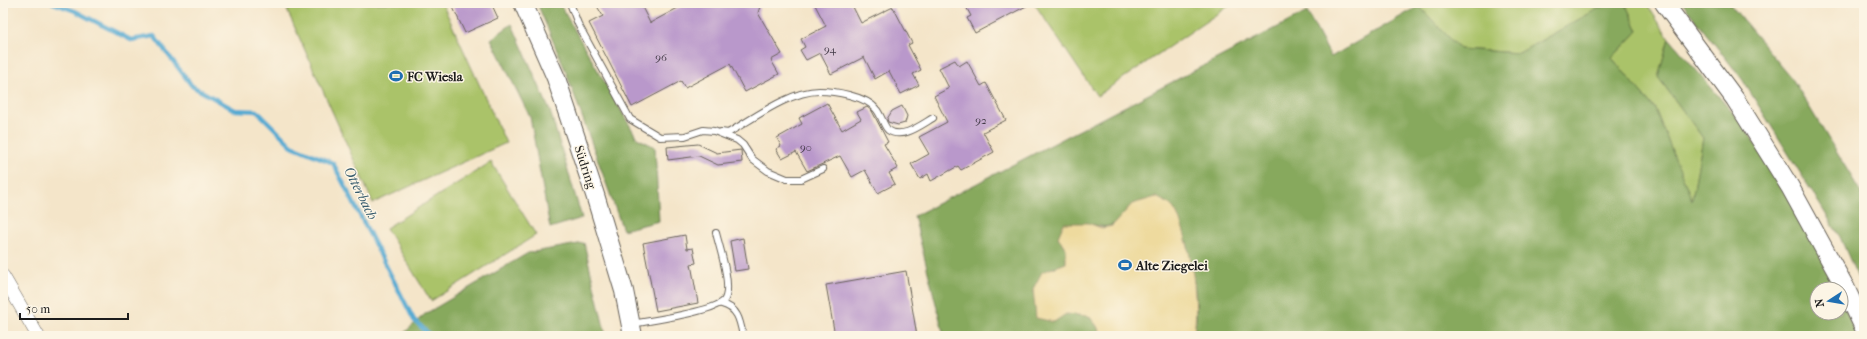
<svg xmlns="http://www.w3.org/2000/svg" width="1867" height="339" font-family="'IM FELL French Canon',serif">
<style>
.green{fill:#aac369;stroke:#637042}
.forest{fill:#87a95d;stroke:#52623c}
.sand{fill:#eeda9e;stroke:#857b5d}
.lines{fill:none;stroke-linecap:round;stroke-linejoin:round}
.stream{stroke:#57aad2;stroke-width:4.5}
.building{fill:#b998cb}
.lane-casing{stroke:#686259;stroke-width:8}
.street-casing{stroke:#686259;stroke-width:14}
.secondary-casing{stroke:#686259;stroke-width:20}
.lane{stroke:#fff;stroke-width:6}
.street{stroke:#fff;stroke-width:13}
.secondary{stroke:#fff;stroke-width:18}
.labels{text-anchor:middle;stroke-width:3;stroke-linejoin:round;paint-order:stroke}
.number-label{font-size:11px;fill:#433b48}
.poi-label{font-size:13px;font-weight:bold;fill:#1c1c1c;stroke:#fcf5e5;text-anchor:start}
.street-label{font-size:13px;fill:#1c1c1c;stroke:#fcf5e5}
.water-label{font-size:14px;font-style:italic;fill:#375c6e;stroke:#fcf5e5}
</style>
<rect width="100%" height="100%" fill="#fcf5e5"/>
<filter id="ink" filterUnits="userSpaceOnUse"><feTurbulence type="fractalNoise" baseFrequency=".025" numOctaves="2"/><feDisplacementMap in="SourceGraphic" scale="8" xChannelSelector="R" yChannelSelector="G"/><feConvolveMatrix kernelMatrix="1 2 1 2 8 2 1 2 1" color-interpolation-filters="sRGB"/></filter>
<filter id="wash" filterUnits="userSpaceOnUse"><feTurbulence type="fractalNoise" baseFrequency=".012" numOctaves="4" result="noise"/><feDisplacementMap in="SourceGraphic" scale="16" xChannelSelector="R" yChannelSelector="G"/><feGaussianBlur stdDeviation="0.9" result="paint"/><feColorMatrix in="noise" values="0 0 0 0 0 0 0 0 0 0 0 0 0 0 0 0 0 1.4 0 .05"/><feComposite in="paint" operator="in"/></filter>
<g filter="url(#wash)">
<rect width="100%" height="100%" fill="#f4e5c9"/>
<g class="green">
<path d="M 302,3 L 442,3 L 506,143 L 373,203 L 287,10 Z"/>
<path d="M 1034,3 L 1233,3 L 1097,96 Z"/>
<path d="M 1425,3 L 1608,3 L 1519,53 L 1460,49 L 1419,7 Z"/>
<path d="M 1625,3 L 1646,3 L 1669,38 L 1658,77 L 1703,138 L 1692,201 L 1655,109 L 1612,58 L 1638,31 Z"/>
<path d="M 491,162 L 536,235 L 431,301 L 386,228 Z"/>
</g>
<g class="forest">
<path d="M 537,3 L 559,3 L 637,138 L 655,147 L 659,221 L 623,230 L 566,72 Z"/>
<path d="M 1608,3 L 1625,3 L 1638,31 L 1612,58 L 1655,109 L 1692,200 L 1703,138 L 1658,77 L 1669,38 L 1744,126 L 1815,237 L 1837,289 L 1817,289 L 1817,313 L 1841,313 L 1841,298 L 1857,336 L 1193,336 C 1202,307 1191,271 1187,241 L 1132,204 C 1116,222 1115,232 1088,223 L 1058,237 L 1066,249 L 1066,264 L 1053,267 L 1054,322 L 1066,314 L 1089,316 L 1097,326 L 1101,336 L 944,336 L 914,216 L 1307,12 L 1331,57 L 1419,6 L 1460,49 L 1519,53 Z"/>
<path d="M 1682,3 L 1729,3 L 1793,80 L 1860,191 L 1864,202 L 1864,292 L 1840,237 L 1742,79 Z"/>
<path d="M 512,24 L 550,111 L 582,218 L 550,228 L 530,117 L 491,39 Z"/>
<path d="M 584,243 L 606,336 L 401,336 L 425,314 L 528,253 Z"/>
</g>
<path class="sand" d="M 1156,197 C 1162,200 1171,204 1174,209 C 1190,232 1201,309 1193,336 L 1101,336 L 1097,326 L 1089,316 L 1066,314 L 1054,322 L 1036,318 L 1033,289 L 1042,272 L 1066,263 L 1066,249 L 1058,237 L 1064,223 L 1088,223 L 1102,228 L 1112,226 L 1132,204 Z"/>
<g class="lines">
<path class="stream" d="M 53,3 L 75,11 L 131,40 L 154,36 L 192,86 L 235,110 L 257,111 L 292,146 L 333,163 L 414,320 L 431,336"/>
</g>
<g id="blocks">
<g class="building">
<path d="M 451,3 L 491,3 L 498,18 L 465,33 Z"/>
<path d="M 595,3 L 640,3 L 650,23 L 687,3 L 761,3 L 758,13 L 782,54 L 771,60 L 779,74 L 745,92 L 730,64 L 685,88 L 681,81 L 632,107 L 589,23 L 603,16 Z"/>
<path d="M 814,3 L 851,3 L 861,23 L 893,7 L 912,43 L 908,45 L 921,70 L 913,74 L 919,85 L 901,94 L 889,71 L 875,79 L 864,57 L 831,74 L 820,53 L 806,60 L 800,50 L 805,47 L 801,39 L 826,26 Z"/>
<path d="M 964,3 L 1032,3 L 975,33 L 967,18 L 971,16 Z"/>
<path d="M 955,60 L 959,66 L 967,61 L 981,86 L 986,83 L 1006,120 L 983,132 L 994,152 L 961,170 L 958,166 L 931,181 L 928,174 L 920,179 L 911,164 L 929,154 L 919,137 L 947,122 L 934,96 L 949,88 L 939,68 Z"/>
<path d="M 827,103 L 842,130 L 861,119 L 857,112 L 867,107 L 872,111 L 888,142 L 884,144 L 898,168 L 889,173 L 895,184 L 878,193 L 865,170 L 852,177 L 840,156 L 807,171 L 796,152 L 782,159 L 776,149 L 781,146 L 777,138 L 802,124 L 799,118 Z"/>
<path d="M 902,106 L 907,116 L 905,123 L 898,125 L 888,122 L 887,119 L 892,111 Z"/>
<path d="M 698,144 L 717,153 L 741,150 L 742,162 L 718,165 L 699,156 L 668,160 L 667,147 Z"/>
<path d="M 685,235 L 687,249 L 693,248 L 696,263 L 691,264 L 698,303 L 656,311 L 643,243 Z"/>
<path d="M 743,238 L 748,269 L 735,271 L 730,241 Z"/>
<path d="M 906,271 L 917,336 L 835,336 L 826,285 Z"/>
</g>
</g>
</g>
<g filter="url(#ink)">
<use href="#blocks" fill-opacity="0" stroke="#686259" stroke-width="1"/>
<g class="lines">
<g class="lane-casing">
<g id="lane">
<path d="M 570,3 L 578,24 L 630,119 L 660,137 L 685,136 L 703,130 L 714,131 L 737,140 L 743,145 L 752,159 L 768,171 L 787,179 L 801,179 L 823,169"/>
<path d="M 721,132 L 728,133 C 754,118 790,91 819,91 C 834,91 866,96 876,109 C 881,114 883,125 888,130 C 902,140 921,125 933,118"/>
<path d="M 722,304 C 738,308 740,321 743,336"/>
<path d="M 632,324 C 648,321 719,311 725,299 C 732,285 720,249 716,233"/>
</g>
</g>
<g class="street-casing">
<path id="street" d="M 3,276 L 38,336"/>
</g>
<g class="secondary-casing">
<g id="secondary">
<path d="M 523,3 L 556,78 L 595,195 L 624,291 L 633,336"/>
<path d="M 1664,3 L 1735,99 L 1790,187 L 1845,287 L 1864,328"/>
</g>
</g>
<use href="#lane" class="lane"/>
<use href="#street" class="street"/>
<use href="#secondary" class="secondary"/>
</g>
</g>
<defs>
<g id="stadium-bare" transform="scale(1.08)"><path d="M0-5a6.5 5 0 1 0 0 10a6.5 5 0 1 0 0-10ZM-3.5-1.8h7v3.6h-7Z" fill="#1f6fb2" stroke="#fcf5e5" stroke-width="2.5" paint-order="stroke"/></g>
</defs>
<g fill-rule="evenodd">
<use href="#stadium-bare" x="396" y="76"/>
<use href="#stadium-bare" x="1125" y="265"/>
</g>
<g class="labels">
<g class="number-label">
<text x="830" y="53">94</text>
<text x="661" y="61">96</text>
<text x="981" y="124">92</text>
<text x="806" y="151">90</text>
</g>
<g class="poi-label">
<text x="407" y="81">FC Wiesla</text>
<text x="1136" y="270">Alte Ziegelei</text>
</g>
<g class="street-label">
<text transform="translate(586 167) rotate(72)" y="5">Südring</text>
</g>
<g class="water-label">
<text transform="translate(361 193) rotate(63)" y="5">Otterbach</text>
</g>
</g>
<rect width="1867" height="339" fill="none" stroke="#fcf5e5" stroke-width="16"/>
<g transform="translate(1829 301) rotate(258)"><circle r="19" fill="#fcf5e5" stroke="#a29e95"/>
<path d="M0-3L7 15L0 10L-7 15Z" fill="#1f6fb2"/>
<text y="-6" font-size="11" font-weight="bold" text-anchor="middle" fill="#1c1c1c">N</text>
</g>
<path d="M20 313v6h108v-6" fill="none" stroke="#1c1c1c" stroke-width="2"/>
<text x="26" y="313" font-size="12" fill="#1c1c1c" stroke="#fcf5e5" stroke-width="3" paint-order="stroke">50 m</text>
</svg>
